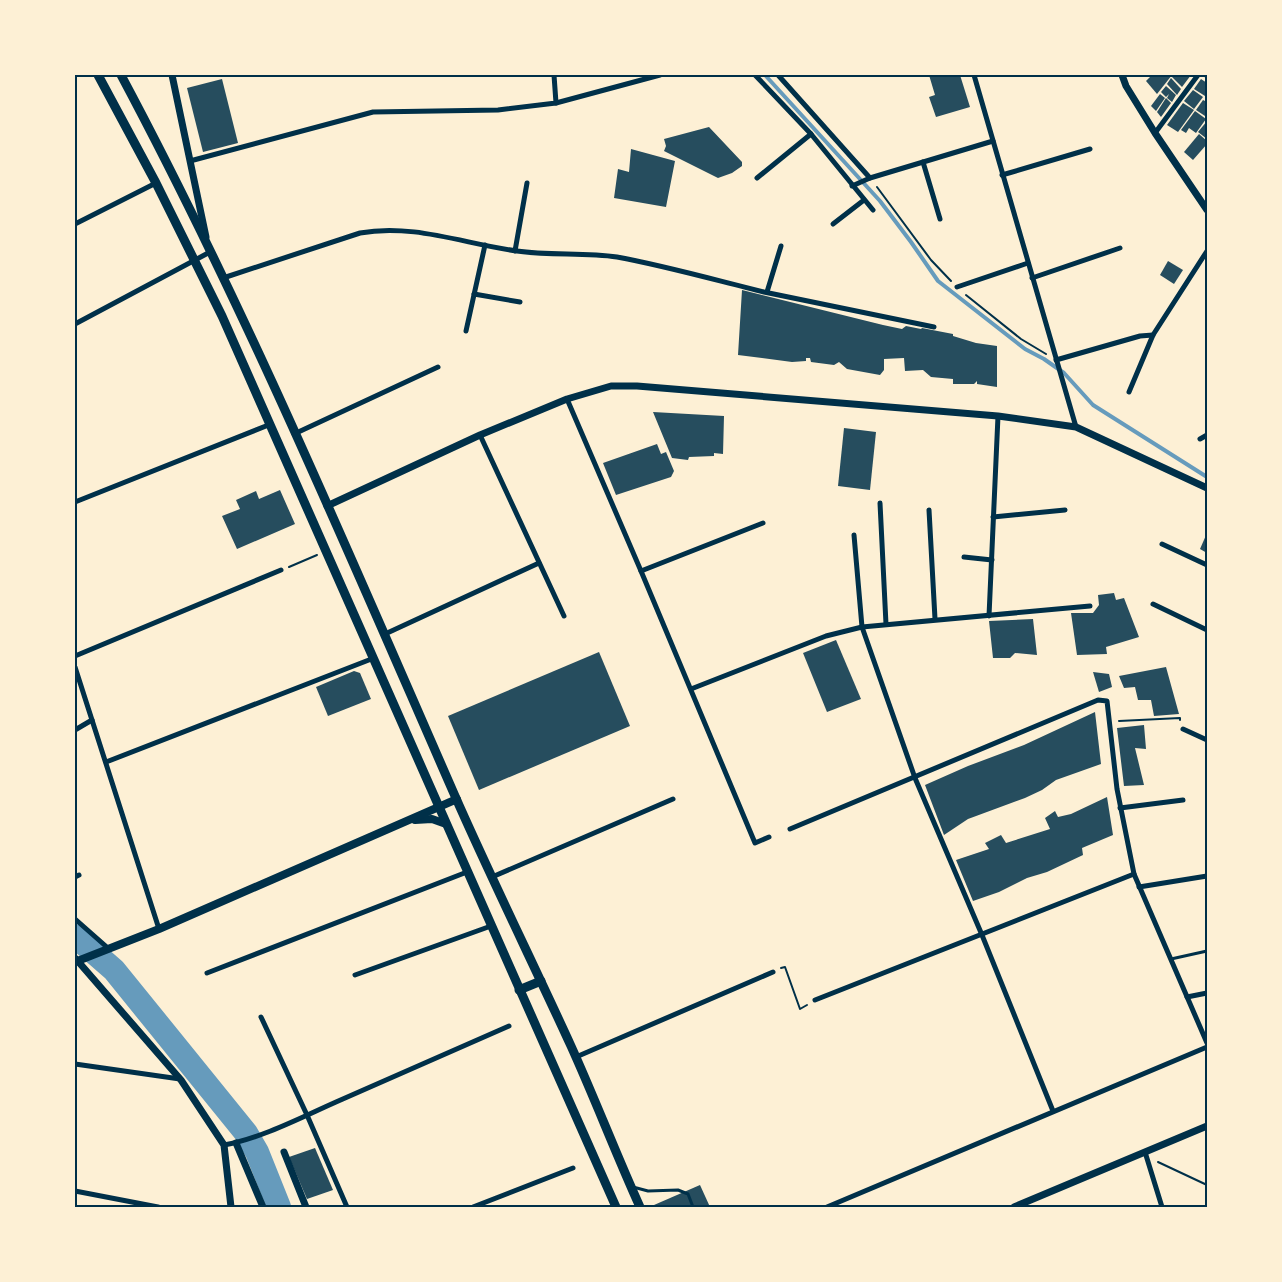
<svg xmlns="http://www.w3.org/2000/svg" width="1282" height="1282" font-family="Inter,sans-serif">
<style>
.lines{fill:none;stroke-linecap:round;stroke-linejoin:round}
.stream{stroke:#669bbc;stroke-width:4}
.river{stroke:#669bbc;stroke-width:24}
.building{fill:#264d5e}
.path{stroke:#003049;stroke-width:2}
.service{stroke:#003049;stroke-width:3}
.minor{stroke:#003049;stroke-width:5}
.tertiary{stroke:#003049;stroke-width:7}
.secondary{stroke:#003049;stroke-width:8}
.primary{stroke:#003049;stroke-width:9}
.neatline{fill:none;stroke:#003049;stroke-width:2}
</style>
<rect width="100%" height="100%" fill="#fdf0d5"/>
<g class="lines">
<path class="stream" d="M 765,75 L 880,201 L 911,242 L 938,281 L 1025,349 L 1044,359 L 1064,373 L 1093,405 L 1207,477"/>
<path class="river" d="M 75,936 L 114,970 L 246,1133 L 257,1152 L 279,1207"/>
</g>
<g class="building">
<path d="M 929,75 L 960,75 L 970,107 L 936,117 L 929,97 L 935,95 Z"/>
<path d="M 1152,75 L 1172,75 L 1157,94 L 1146,81 Z"/>
<path d="M 1174,75 L 1191,75 L 1182,87 L 1172,77 Z"/>
<path d="M 1171,78 L 1181,89 L 1177,95 L 1167,84 Z"/>
<path d="M 222,79 L 238,143 L 203,152 L 187,88 Z"/>
<path d="M 1201,79 L 1207,83 L 1207,93 L 1205,96 L 1194,89 Z"/>
<path d="M 1166,86 L 1176,95 L 1172,102 L 1167,98 L 1169,94 L 1166,97 L 1161,92 Z"/>
<path d="M 1193,90 L 1203,97 L 1194,109 L 1184,101 Z"/>
<path d="M 1160,94 L 1165,98 L 1156,111 L 1151,106 Z"/>
<path d="M 1166,98 L 1171,103 L 1161,117 L 1157,112 Z"/>
<path d="M 1203,100 L 1207,102 L 1207,114 L 1205,116 L 1196,110 Z"/>
<path d="M 1183,103 L 1194,110 L 1178,132 L 1167,125 Z"/>
<path d="M 1195,111 L 1206,119 L 1196,133 L 1189,128 L 1186,133 L 1181,130 Z"/>
<path d="M 1207,121 L 1207,139 L 1198,132 Z"/>
<path d="M 709,127 L 742,162 L 742,166 L 732,173 L 718,178 L 664,151 L 666,146 L 664,139 Z"/>
<path d="M 1199,134 L 1207,141 L 1207,144 L 1193,160 L 1184,152 Z"/>
<path d="M 631,149 L 675,161 L 666,207 L 614,198 L 618,169 L 629,172 Z"/>
<path d="M 1168,261 L 1183,270 L 1174,284 L 1160,275 Z"/>
<path d="M 742,290 L 883,325 L 902,329 L 906,326 L 921,329 L 922,328 L 953,334 L 953,336 L 976,343 L 997,346 L 997,387 L 977,384 L 977,381 L 974,384 L 953,384 L 953,379 L 931,377 L 923,370 L 905,371 L 904,358 L 884,359 L 884,370 L 880,375 L 847,369 L 839,362 L 834,365 L 811,362 L 810,358 L 806,358 L 806,361 L 792,362 L 738,355 Z"/>
<path d="M 653,412 L 724,416 L 723,454 L 714,453 L 714,456 L 689,457 L 688,460 L 672,458 Z"/>
<path d="M 844,428 L 876,432 L 870,490 L 838,486 Z"/>
<path d="M 657,444 L 661,454 L 666,452 L 674,471 L 671,477 L 616,495 L 603,463 Z"/>
<path d="M 280,490 L 295,524 L 237,549 L 222,516 L 240,509 L 236,500 L 256,491 L 259,499 Z"/>
<path d="M 1207,533 L 1207,553 L 1200,549 Z"/>
<path d="M 1114,593 L 1116,600 L 1124,598 L 1139,637 L 1106,647 L 1107,654 L 1077,655 L 1071,613 L 1093,613 L 1099,605 L 1098,595 Z"/>
<path d="M 1033,619 L 1037,655 L 1015,653 L 1010,658 L 993,658 L 989,621 Z"/>
<path d="M 836,640 L 861,699 L 827,712 L 803,653 Z"/>
<path d="M 599,652 L 630,726 L 479,790 L 448,716 Z"/>
<path d="M 1166,667 L 1179,714 L 1154,716 L 1151,700 L 1138,700 L 1135,687 L 1124,688 L 1119,676 Z"/>
<path d="M 354,671 L 360,673 L 371,699 L 328,716 L 316,687 Z"/>
<path d="M 1093,672 L 1109,674 L 1112,687 L 1099,692 Z"/>
<path d="M 1095,712 L 1101,764 L 1056,780 L 1042,790 L 1025,798 L 968,819 L 944,835 L 925,785 L 968,766 L 1024,745 Z"/>
<path d="M 1144,725 L 1146,749 L 1135,748 L 1144,785 L 1124,786 L 1117,728 Z"/>
<path d="M 1107,797 L 1113,835 L 1082,848 L 1083,855 L 1047,872 L 1027,878 L 999,892 L 973,901 L 956,860 L 989,849 L 985,843 L 1001,835 L 1006,843 L 1050,829 L 1045,818 L 1055,811 L 1058,817 L 1071,814 Z"/>
<path d="M 315,1148 L 333,1190 L 307,1199 L 289,1157 Z"/>
<path d="M 700,1185 L 710,1207 L 655,1207 L 654,1205 Z"/>
</g>
<g class="lines">
<g class="path">
<path d="M 877,187 L 931,260 L 951,281"/>
<path d="M 966,295 L 1021,339 L 1046,354"/>
<path d="M 289,567 L 317,555"/>
<path d="M 1119,721 L 1180,718 L 1180,720"/>
<path d="M 781,968 L 785,967 L 800,1009 L 807,1005"/>
<path d="M 1158,1162 L 1207,1185"/>
</g>
<g class="service">
<path d="M 1171,959 L 1207,951"/>
<path d="M 633,1187 L 648,1191 L 678,1190 L 688,1194 L 693,1207"/>
</g>
<g class="minor">
<path d="M 755,75 L 811,134 L 873,210"/>
<path d="M 778,75 L 870,178"/>
<path d="M 974,75 L 1076,427"/>
<path d="M 1206,75 L 1207,76"/>
<path d="M 556,103 L 660,75"/>
<path d="M 1155,133 L 1198,75"/>
<path d="M 190,161 L 373,112 L 498,110 L 556,103 L 554,75"/>
<path d="M 923,162 L 940,219"/>
<path d="M 1002,175 L 1090,149"/>
<path d="M 757,178 L 811,134"/>
<path d="M 852,186 L 870,178 L 993,141"/>
<path d="M 75,224 L 156,183"/>
<path d="M 833,224 L 864,200"/>
<path d="M 515,251 L 527,183"/>
<path d="M 223,278 L 360,233 C 412,223 465,244 517,251 C 550,256 584,252 617,257 C 666,266 715,280 764,292 C 820,304 877,315 934,327"/>
<path d="M 1032,278 L 1120,248"/>
<path d="M 957,287 L 1028,263"/>
<path d="M 767,292 L 781,246"/>
<path d="M 474,294 L 520,302"/>
<path d="M 75,324 L 210,252"/>
<path d="M 466,331 L 485,245"/>
<path d="M 1056,360 L 1140,336 L 1153,335"/>
<path d="M 1129,392 L 1153,335 L 1207,251"/>
<path d="M 567,399 L 641,571 L 755,843 L 769,837"/>
<path d="M 294,434 L 438,367"/>
<path d="M 480,435 L 564,616"/>
<path d="M 1200,439 L 1207,435"/>
<path d="M 75,502 L 271,424"/>
<path d="M 880,503 L 886,624"/>
<path d="M 929,510 L 935,619"/>
<path d="M 993,517 L 1065,510"/>
<path d="M 854,535 L 862,627 L 915,778 L 982,935 L 1053,1111"/>
<path d="M 1162,544 L 1207,565"/>
<path d="M 964,557 L 992,560"/>
<path d="M 641,571 L 763,523"/>
<path d="M 1153,604 L 1207,630"/>
<path d="M 989,616 L 998,416"/>
<path d="M 385,634 L 539,563"/>
<path d="M 75,656 L 281,570"/>
<path d="M 75,667 L 159,929"/>
<path d="M 691,689 L 826,636 L 862,627 L 1090,606"/>
<path d="M 1183,729 L 1207,740"/>
<path d="M 75,730 L 92,720"/>
<path d="M 106,762 L 374,658"/>
<path d="M 1120,808 L 1183,800"/>
<path d="M 790,829 L 1098,700 L 1107,701 L 1117,789 L 1134,874 L 1207,1043"/>
<path d="M 75,877 L 79,875"/>
<path d="M 492,877 L 673,799"/>
<path d="M 1139,887 L 1207,876"/>
<path d="M 75,919 L 109,949"/>
<path d="M 207,973 L 467,872"/>
<path d="M 355,975 L 491,926"/>
<path d="M 1187,997 L 1207,993"/>
<path d="M 815,1000 L 1134,874"/>
<path d="M 261,1017 L 307,1115 L 347,1207"/>
<path d="M 576,1057 L 773,972"/>
<path d="M 75,1064 L 180,1079"/>
<path d="M 224,1145 C 262,1138 300,1118 336,1102 C 394,1077 451,1051 509,1026"/>
<path d="M 1145,1152 L 1162,1207"/>
<path d="M 75,1191 L 158,1207"/>
<path d="M 473,1207 L 573,1168"/>
<path d="M 827,1207 L 1207,1047"/>
</g>
<g class="tertiary">
<path d="M 172,75 L 206,237"/>
<path d="M 1122,75 L 1126,86 L 1155,133 L 1207,210"/>
<path d="M 327,506 L 480,435 L 567,399 L 611,386 L 637,386 L 998,416 L 1076,427 L 1207,488"/>
<path d="M 76,959 L 181,1080 L 224,1145 L 231,1207"/>
<path d="M 236,1143 L 263,1207"/>
<path d="M 284,1152 L 306,1207"/>
<path d="M 1014,1207 L 1207,1126"/>
</g>
<g class="secondary">
<path d="M 415,820 L 432,819 L 446,824"/>
<path d="M 75,962 L 159,929 L 457,799"/>
</g>
<g class="primary">
<path d="M 98,75 L 156,183 L 222,316 L 616,1207"/>
<path d="M 121,75 C 246,309 349,554 455,796 C 492,880 533,963 571,1046 C 595,1099 616,1154 640,1207"/>
<path d="M 519,990 L 541,981"/>
</g>
</g>
<rect width="1282" height="1282" fill="none" stroke="#fdf0d5" stroke-width="153"/>
<rect x="76" y="76" width="1130" height="1130" class="neatline"/>
</svg>
